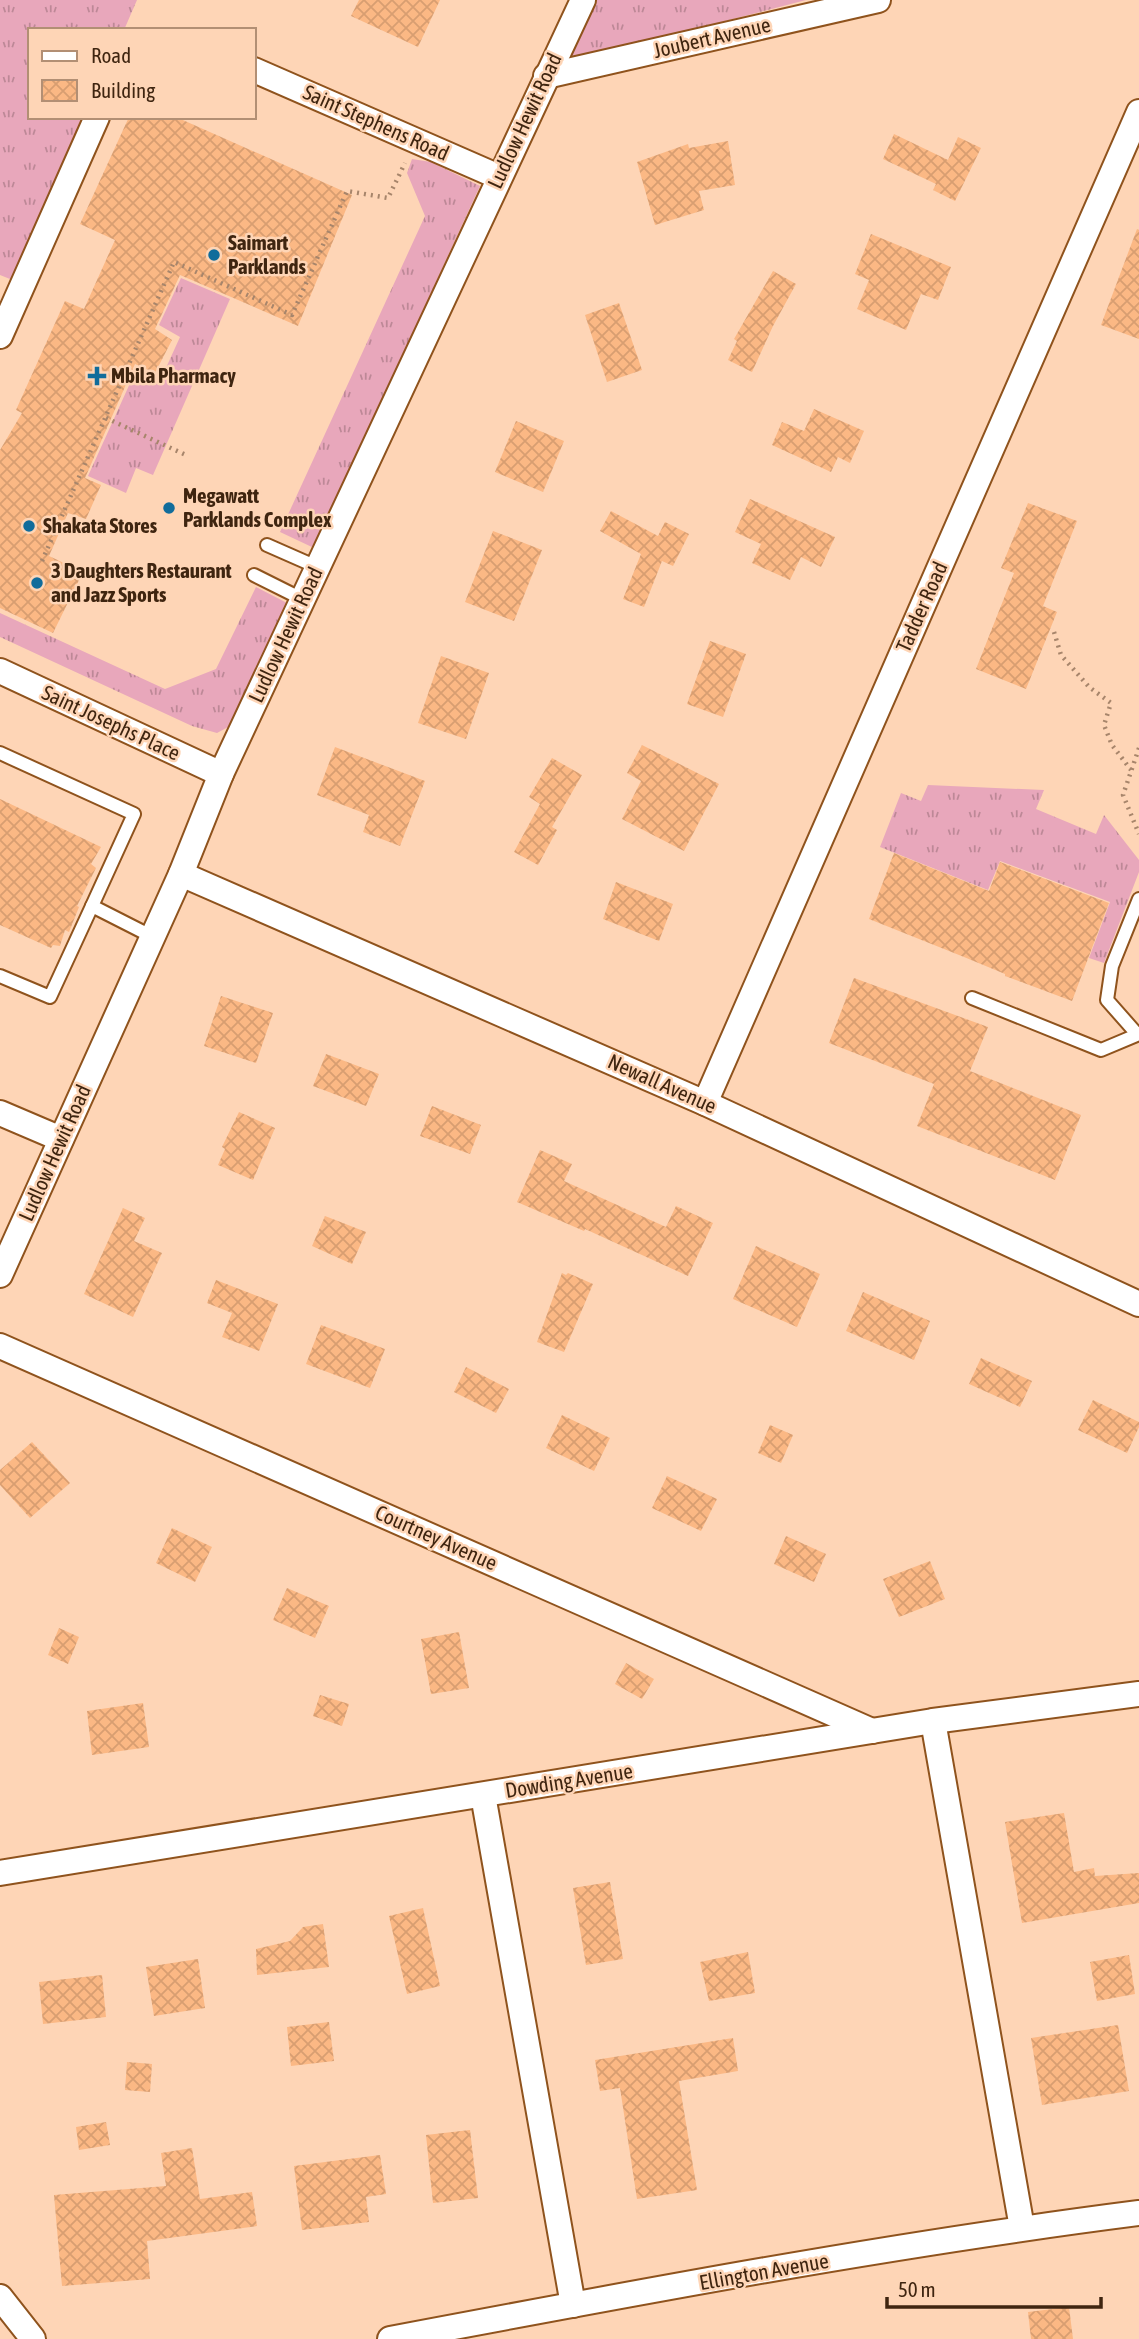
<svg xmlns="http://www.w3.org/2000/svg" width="1139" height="2339" font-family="'Asap Condensed',sans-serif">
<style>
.grass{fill:url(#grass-tufts)}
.building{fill:url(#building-cross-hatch)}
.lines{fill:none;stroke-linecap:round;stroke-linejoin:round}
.lane-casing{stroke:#8f531d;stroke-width:16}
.street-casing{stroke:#8f531d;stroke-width:28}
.path{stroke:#a7856b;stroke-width:4.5;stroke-dasharray:2 5;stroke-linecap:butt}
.lane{stroke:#fff;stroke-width:12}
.street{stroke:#fff;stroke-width:24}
.poi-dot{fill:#116c9b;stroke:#fed5b6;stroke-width:2.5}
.labels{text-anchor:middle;stroke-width:5;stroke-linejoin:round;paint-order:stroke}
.street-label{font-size:21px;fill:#3f2510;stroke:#fed5b6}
.poi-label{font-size:21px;font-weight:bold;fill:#3f2510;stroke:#fed5b6;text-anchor:start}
</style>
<defs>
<pattern id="grass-tufts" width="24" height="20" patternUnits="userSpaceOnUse" patternTransform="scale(1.75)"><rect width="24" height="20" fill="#e8a7bb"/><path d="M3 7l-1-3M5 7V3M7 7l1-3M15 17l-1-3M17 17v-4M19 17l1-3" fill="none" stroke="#bd8897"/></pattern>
<pattern id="building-cross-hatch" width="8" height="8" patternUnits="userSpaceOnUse" patternTransform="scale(1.75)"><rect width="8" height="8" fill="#fbb884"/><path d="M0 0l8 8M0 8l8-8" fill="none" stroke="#d89e71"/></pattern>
</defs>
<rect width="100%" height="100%" fill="#fed5b6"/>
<g class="grass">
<path d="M 0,0 L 137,0 L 124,30 L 30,30 L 30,117 L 86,117 L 15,281 L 0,275 Z"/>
<path d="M 591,0 L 806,0 L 559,64 Z"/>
<path d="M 412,159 L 431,162 L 480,186 L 314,548 L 280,532 L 425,216 L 407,173 Z"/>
<path d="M 181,278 L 230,299 L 153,475 L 136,468 L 126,493 L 88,476 L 136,370 L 160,381 L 180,337 L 159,325 Z"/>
<path d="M 256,587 L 287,603 L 230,726 L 217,733 L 192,726 L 0,637 L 0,613 L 165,689 L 216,669 Z"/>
<path d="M 928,785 L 1044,790 L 1036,809 L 1096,834 L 1104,815 L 1139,860 L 1139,872 L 1104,963 L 1089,958 L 1110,902 L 1000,861 L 988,890 L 880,847 L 901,793 L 921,801 Z"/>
</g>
<g class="building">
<path d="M 359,0 L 440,0 L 418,47 L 351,16 Z"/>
<path d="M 129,117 L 176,117 L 352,195 L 298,326 L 180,275 L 155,329 L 172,340 L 155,373 L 135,364 L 85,478 L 101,485 L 86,519 L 68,513 L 49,556 L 83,572 L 53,633 L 0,608 L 0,450 L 22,413 L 16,410 L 65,301 L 84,309 L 115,240 L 80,224 Z"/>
<path d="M 894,134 L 948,160 L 958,137 L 981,148 L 955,201 L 933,190 L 936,184 L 883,159 Z"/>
<path d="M 728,141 L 735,185 L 699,191 L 704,210 L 655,225 L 637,162 L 688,144 L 689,148 Z"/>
<path d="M 1137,229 L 1139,230 L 1139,339 L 1101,325 Z"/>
<path d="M 871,234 L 951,267 L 938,300 L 921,294 L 906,330 L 857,309 L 869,280 L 855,274 Z"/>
<path d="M 773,271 L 796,284 L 773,326 L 752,372 L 728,360 L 737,341 L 734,339 Z"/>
<path d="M 619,303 L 642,370 L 607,382 L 585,315 Z"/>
<path d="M 814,409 L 864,431 L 850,463 L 838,457 L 831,472 L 772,445 L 782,422 L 804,431 Z"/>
<path d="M 516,421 L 564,441 L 543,492 L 495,472 Z"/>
<path d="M 750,499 L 835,537 L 821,567 L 801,557 L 790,580 L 752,563 L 761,544 L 735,532 Z"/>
<path d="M 1028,503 L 1077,521 L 1043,606 L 1057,612 L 1026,689 L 976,669 L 1014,573 L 1001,568 Z"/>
<path d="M 611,511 L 658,536 L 665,522 L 689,534 L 673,566 L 662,561 L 644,607 L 623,599 L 641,554 L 600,531 Z"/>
<path d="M 493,531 L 542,550 L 514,621 L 465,602 Z"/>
<path d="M 710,641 L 746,654 L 723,717 L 687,704 Z"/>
<path d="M 441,656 L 489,673 L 466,739 L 418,723 Z"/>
<path d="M 642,745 L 719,784 L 684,851 L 622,819 L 641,781 L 627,773 Z"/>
<path d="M 335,747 L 425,781 L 400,846 L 363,832 L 369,815 L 317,795 Z"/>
<path d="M 552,758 L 582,775 L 552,827 L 557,830 L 538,865 L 514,852 L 540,804 L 529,797 Z"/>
<path d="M 0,799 L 101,847 L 91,864 L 96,868 L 77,906 L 79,907 L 69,932 L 65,930 L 60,946 L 53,945 L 51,948 L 0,925 Z"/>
<path d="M 894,853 L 989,891 L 1000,862 L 1109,903 L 1072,1001 L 1005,976 L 1005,974 L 964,957 L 869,919 Z"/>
<path d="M 616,882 L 673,904 L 659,941 L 603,919 Z"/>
<path d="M 854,978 L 988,1027 L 970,1071 L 1081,1115 L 1055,1180 L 917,1126 L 934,1084 L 829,1043 Z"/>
<path d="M 221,996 L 273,1013 L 256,1063 L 204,1046 Z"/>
<path d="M 326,1054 L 379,1074 L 366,1106 L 313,1086 Z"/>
<path d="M 432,1106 L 481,1125 L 470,1154 L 420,1136 Z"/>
<path d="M 239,1112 L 275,1128 L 253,1180 L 218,1165 L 225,1149 L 222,1147 Z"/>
<path d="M 540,1150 L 572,1164 L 564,1181 L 666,1227 L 676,1206 L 713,1223 L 688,1276 L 585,1229 L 584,1231 L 517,1202 Z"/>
<path d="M 123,1208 L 145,1218 L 134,1241 L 162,1253 L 133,1317 L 84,1294 Z"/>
<path d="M 325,1216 L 366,1232 L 352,1264 L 312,1246 Z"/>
<path d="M 756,1246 L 820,1274 L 797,1327 L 733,1299 Z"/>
<path d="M 562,1273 L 566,1275 L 568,1273 L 593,1284 L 564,1352 L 537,1342 Z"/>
<path d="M 216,1280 L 278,1304 L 259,1351 L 222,1337 L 232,1313 L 207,1303 Z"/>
<path d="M 863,1292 L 930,1321 L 914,1360 L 846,1331 Z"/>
<path d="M 321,1325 L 385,1349 L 370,1388 L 306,1364 Z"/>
<path d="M 981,1358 L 1032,1381 L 1020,1407 L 969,1384 Z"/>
<path d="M 466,1367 L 509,1389 L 496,1413 L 454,1392 Z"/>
<path d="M 1093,1400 L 1139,1422 L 1139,1427 L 1127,1453 L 1078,1430 Z"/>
<path d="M 562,1415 L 610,1438 L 594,1471 L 546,1448 Z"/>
<path d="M 770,1425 L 793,1435 L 781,1463 L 758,1453 Z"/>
<path d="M 32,1442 L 70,1483 L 30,1518 L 0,1485 L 0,1470 Z"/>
<path d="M 667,1476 L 717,1499 L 701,1531 L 652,1508 Z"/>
<path d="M 172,1528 L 212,1547 L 195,1582 L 156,1563 Z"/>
<path d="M 786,1536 L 826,1554 L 814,1582 L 774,1564 Z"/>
<path d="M 930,1561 L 945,1599 L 899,1617 L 883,1579 Z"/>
<path d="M 287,1588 L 329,1606 L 315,1638 L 273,1620 Z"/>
<path d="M 59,1628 L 79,1637 L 68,1664 L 48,1655 Z"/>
<path d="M 459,1632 L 469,1688 L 431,1694 L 421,1639 Z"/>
<path d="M 626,1663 L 654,1679 L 642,1699 L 615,1684 Z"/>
<path d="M 320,1695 L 349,1704 L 342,1726 L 313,1716 Z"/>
<path d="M 143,1703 L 149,1747 L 92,1755 L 87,1711 Z"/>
<path d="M 1064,1813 L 1074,1872 L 1094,1868 L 1095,1876 L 1139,1873 L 1139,1903 L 1022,1923 L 1005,1822 Z"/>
<path d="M 610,1882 L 623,1959 L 586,1965 L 573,1888 Z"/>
<path d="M 423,1908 L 440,1986 L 407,1994 L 389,1916 Z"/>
<path d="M 323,1924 L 329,1967 L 257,1975 L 256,1949 L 290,1941 L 303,1927 Z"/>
<path d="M 748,1952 L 755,1993 L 709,2001 L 700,1962 Z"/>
<path d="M 1129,1955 L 1135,1994 L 1097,2001 L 1090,1962 Z"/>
<path d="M 198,1959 L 205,2008 L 154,2016 L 146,1967 Z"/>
<path d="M 102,1975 L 106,2017 L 43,2024 L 39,1982 Z"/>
<path d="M 329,2022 L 334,2061 L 291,2066 L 287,2027 Z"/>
<path d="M 1118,2025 L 1129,2091 L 1042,2105 L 1031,2038 Z"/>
<path d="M 733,2038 L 738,2071 L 679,2081 L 697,2190 L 637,2199 L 620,2088 L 600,2091 L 595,2060 Z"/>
<path d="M 127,2062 L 152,2064 L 150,2092 L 125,2090 Z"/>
<path d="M 106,2122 L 110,2145 L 79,2150 L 76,2127 Z"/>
<path d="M 470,2130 L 478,2198 L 433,2203 L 426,2135 Z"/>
<path d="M 192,2148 L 200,2199 L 252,2192 L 257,2226 L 147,2241 L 150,2279 L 62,2286 L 54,2195 L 166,2186 L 161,2153 Z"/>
<path d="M 380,2155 L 386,2194 L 366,2197 L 369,2222 L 302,2230 L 294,2166 Z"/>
<path d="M 1069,2307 L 1073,2339 L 1031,2339 L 1028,2312 Z"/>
</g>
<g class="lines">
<g class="lane-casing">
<g id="lane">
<path d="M 267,545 L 317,567"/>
<path d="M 254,575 L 302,599"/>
<path d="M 0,753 L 134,814 L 92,906 L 153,937"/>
<path d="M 0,976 L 50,997 L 92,906"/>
<path d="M 972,998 L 1101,1050 L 1139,1034"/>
<path d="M 1137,1034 L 1107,1000 L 1112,966 L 1139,899"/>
</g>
</g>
<g class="street-casing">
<g id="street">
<path d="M 254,70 L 499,177"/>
<path d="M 546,76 L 878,0"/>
<path d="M 0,336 L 97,117"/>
<path d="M 0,671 L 221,774"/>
<path d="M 181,874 L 705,1103 L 1139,1304"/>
<path d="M 705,1103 L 1139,112"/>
<path d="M 0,1113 L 61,1139"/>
<path d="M 0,1275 L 181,874 L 221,774 L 583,0"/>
<path d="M 0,1346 L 872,1731"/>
<path d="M 933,1721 L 1022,2228"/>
<path d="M 483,1795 L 573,2305"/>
<path d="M 0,1873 L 933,1721 L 1139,1694"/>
<path d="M 0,2297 L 33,2339"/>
<path d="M 390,2339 C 639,2292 888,2245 1139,2213"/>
</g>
</g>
<g class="path">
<path d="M 106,418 L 188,456"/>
<path d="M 42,561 L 174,262 L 292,315 L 347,191 L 388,198 L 405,163"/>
<path d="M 1054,632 L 1061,655 L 1089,687 L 1111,703 L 1104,725 L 1112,745 L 1131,770"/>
<path d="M 1139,748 L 1123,795 L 1139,834"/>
</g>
<use href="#lane" class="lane"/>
<use href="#street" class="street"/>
</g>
<g class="poi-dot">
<circle cx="214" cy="255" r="7"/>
<path d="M93.5 365.5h7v7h7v7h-7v7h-7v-7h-7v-7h7z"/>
<circle cx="169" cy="508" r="7"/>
<circle cx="29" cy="526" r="7"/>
<circle cx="37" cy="583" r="7"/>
</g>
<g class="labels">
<g class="street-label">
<text transform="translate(712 38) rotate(-13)" y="7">Joubert Avenue</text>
<text transform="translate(525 121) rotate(-65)" y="7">Ludlow Hewit Road</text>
<text transform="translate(376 123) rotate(24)" y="7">Saint Stephens Road</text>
<text transform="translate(922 607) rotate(-66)" y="7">Tadder Road</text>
<text transform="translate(286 635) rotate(-65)" y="7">Ludlow Hewit Road</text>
<text transform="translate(111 723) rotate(25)" y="7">Saint Josephs Place</text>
<text transform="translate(662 1084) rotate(24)" y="7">Newall Avenue</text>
<text transform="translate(55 1153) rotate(-66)" y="7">Ludlow Hewit Road</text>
<text transform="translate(436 1538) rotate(24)" y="7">Courtney Avenue</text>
<text transform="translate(569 1781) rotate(-9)" y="7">Dowding Avenue</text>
<text transform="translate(764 2272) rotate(-10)" y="7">Ellington Avenue</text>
</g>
<g class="poi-label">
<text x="228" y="250">Saimart<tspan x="228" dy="24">Parklands</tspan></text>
<text x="111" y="383">Mbila Pharmacy</text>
<text x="183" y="503">Megawatt<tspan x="183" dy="24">Parklands Complex</tspan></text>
<text x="43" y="533">Shakata Stores</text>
<text x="51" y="578">3 Daughters Restaurant<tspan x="51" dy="24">and Jazz Sports</tspan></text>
</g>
</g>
<rect x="28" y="28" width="228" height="91" fill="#fed5b6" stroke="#b28f74" stroke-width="2"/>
<rect x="42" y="51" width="35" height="10" fill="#ffffff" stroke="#b28f74" stroke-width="2"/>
<text x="91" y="63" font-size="21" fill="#3f2510">Road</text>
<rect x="42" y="80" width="35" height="21" fill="url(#building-cross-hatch)" stroke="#b28f74" stroke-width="2"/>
<text x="91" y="98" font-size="21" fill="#3f2510">Building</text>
<path d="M887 2297v10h214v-10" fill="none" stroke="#3f2510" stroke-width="3.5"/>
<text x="898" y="2297" font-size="21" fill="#3f2510" stroke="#fed5b6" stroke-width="5" paint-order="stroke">50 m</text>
</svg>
